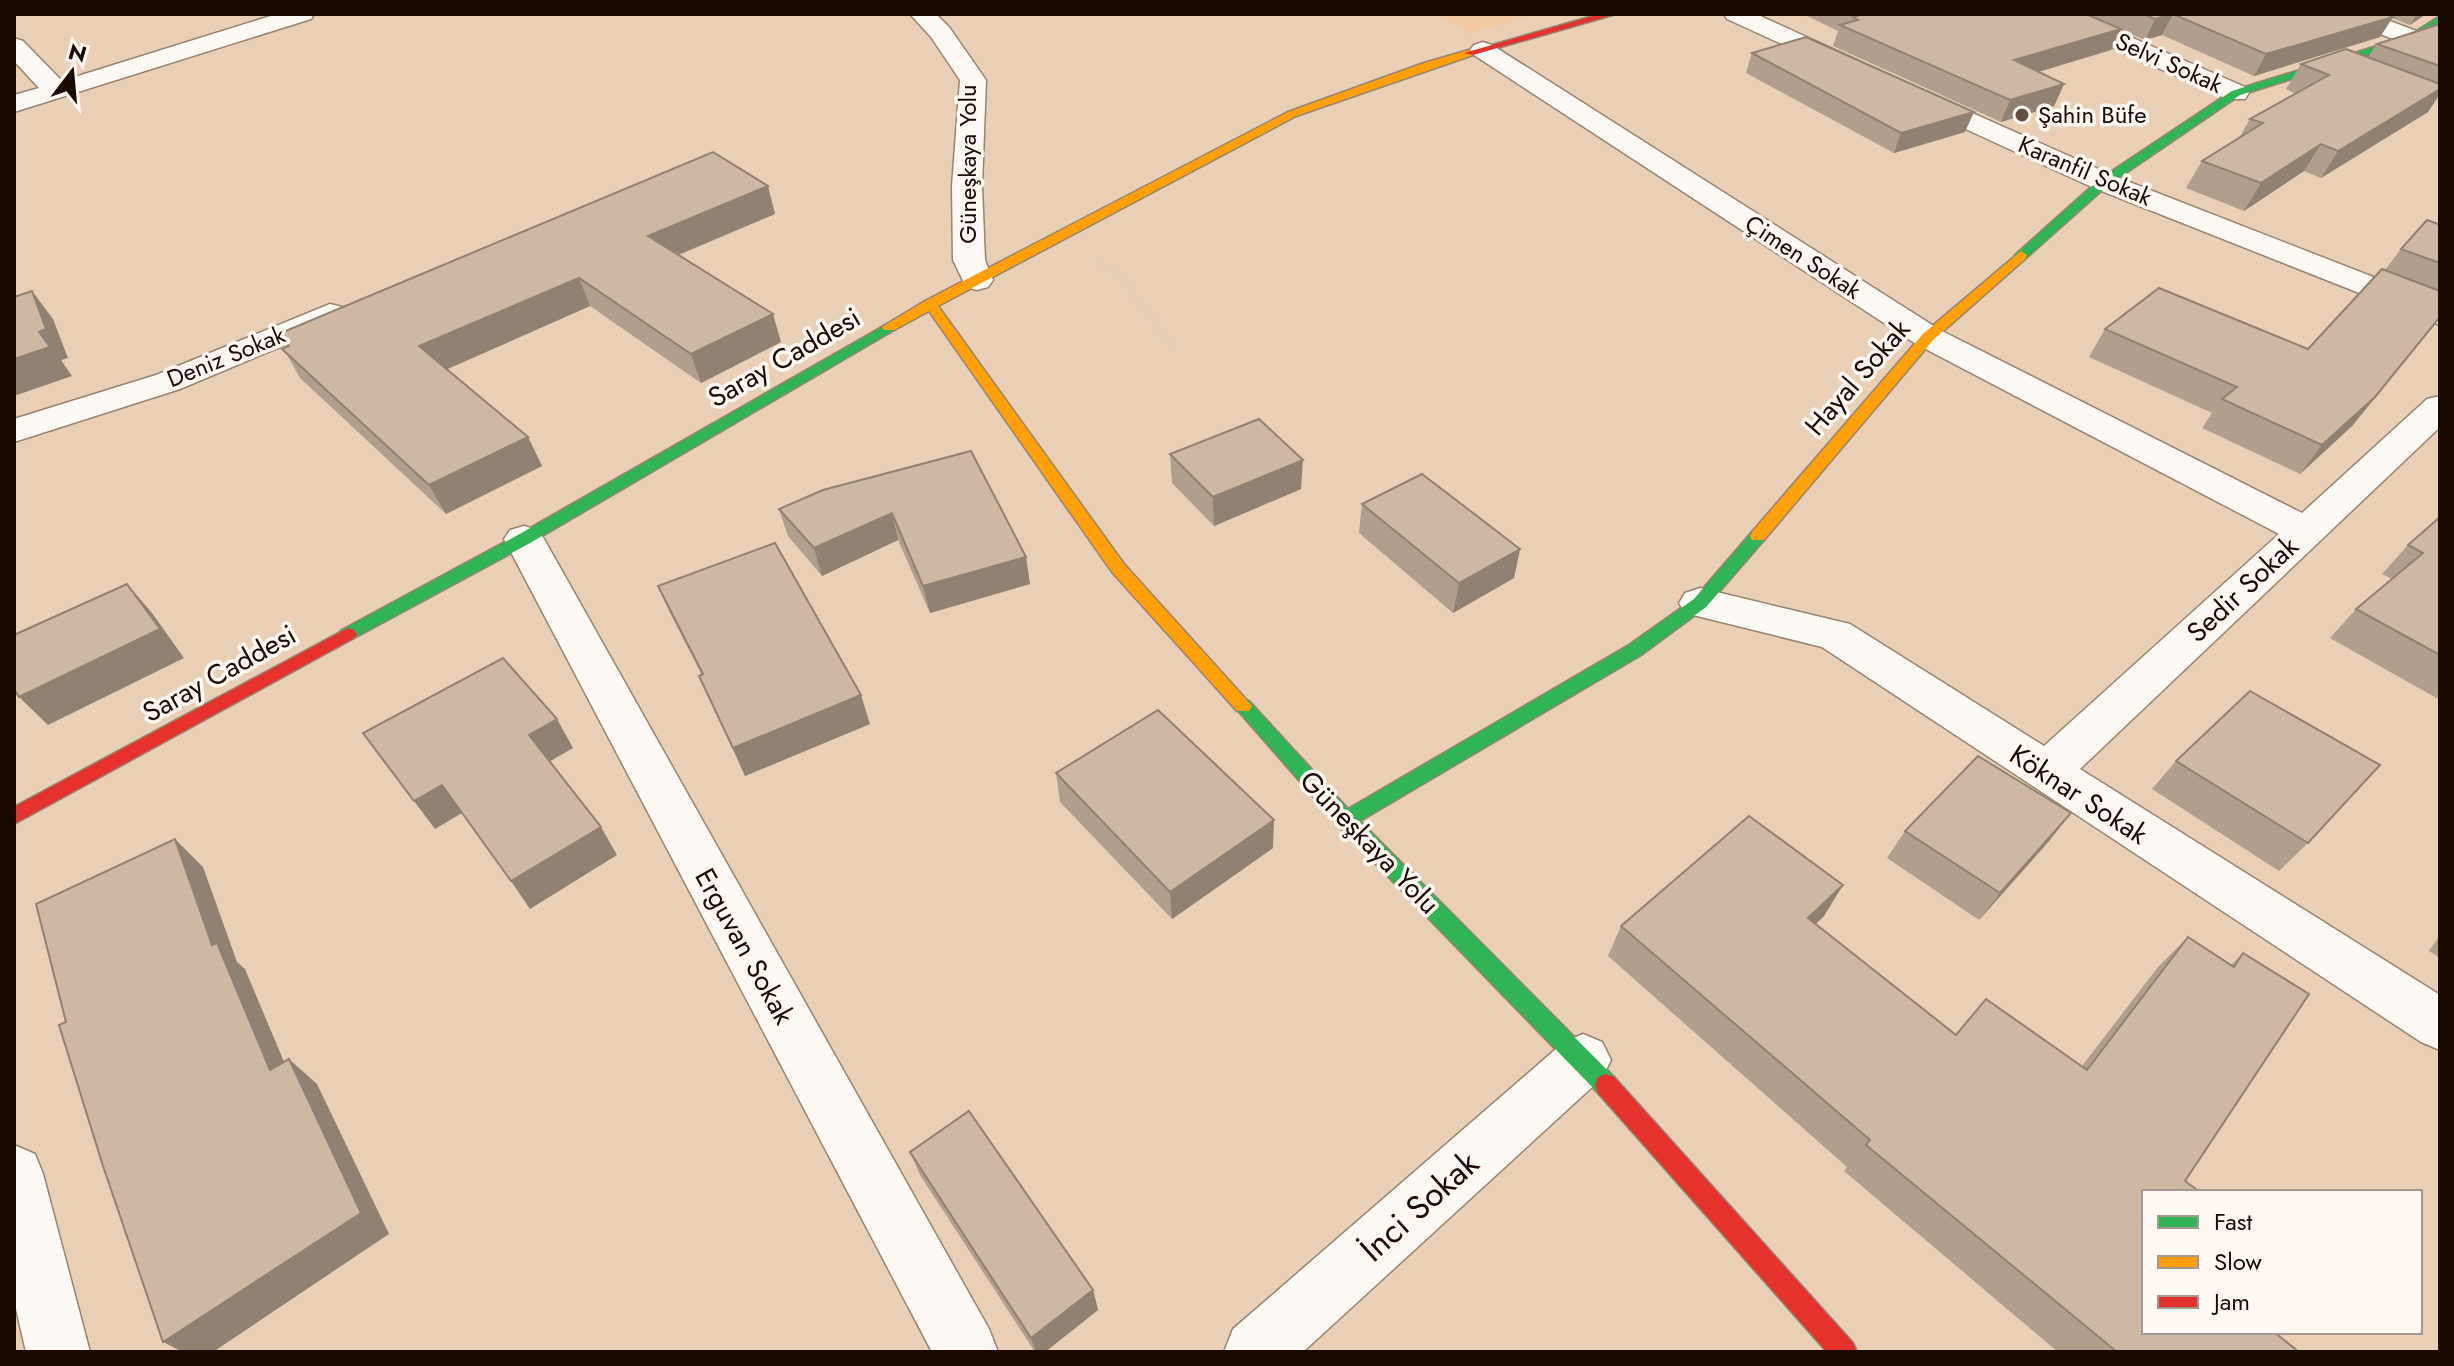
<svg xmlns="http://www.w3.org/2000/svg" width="2454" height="1366" font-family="Jost,sans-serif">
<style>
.built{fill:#f1c9a2}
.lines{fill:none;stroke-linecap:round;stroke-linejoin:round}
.street-casing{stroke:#978470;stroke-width:3}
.fast-casing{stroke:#978470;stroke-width:3}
.slow-casing{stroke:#978470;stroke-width:3}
.jam-casing{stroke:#978470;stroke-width:3}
.path{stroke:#d9d1c9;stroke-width:4;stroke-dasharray:2 5;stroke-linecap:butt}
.street{fill:#fcf8f4;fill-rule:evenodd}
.fast{fill:#30b455;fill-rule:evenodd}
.slow{fill:#ff9f0a;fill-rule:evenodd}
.jam{fill:#e5322d;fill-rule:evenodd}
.wall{fill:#b29e8c}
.shaded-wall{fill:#918172}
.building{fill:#cfb8a3;stroke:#918172;stroke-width:2}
.poi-dot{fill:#614e40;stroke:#fff8f3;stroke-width:3}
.labels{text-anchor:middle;stroke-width:7;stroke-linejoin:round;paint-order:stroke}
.far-street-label{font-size:24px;fill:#190900;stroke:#fff8f3}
.far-poi-label{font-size:24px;fill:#190900;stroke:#fff8f3;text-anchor:start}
.street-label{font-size:28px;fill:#190900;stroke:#fff8f3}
.near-street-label{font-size:34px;fill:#190900;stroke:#fff8f3}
</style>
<rect width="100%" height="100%" fill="#e8cfb6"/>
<path class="built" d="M 1436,14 L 1537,14 L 1471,33 Z"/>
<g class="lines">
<g class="street-casing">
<g id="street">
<path d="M 277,14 L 314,14 L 311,19 L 14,112 L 14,95 L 39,88 L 14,61 L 14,38 L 23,41 L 62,81 Z"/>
<path d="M 910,14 L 936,14 L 949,27 L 986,80 L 982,186 L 985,260 L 993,280 L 988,287 L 977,290 L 966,287 L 953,260 L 952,186 L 960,80 L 931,37 Z"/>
<path d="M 1724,14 L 1756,14 L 1859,61 L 1863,66 L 1859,71 L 1841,71 L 1727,19 Z"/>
<path d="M 2046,14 L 2078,14 L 2245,87 L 2249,93 L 2245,99 L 2227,99 L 2049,19 Z"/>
<path d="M 2337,14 L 2371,14 L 2422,33 L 2425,38 L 2422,43 L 2404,43 L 2340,19 Z"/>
<path d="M 1483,42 L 1492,45 L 1940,330 L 2302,513 L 2427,399 L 2440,396 L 2440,427 L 2080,769 L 2440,995 L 2440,1050 L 2421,1042 L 1822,647 L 1685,613 L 1679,603 L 1685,593 L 1700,588 L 1850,624 L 2044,746 L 2279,534 L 1916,344 L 1474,55 L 1470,50 L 1474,45 Z"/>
<path d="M 1916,88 L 2114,176 L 2440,303 L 2440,325 L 2094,188 L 1907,102 L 1903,96 L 1907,90 Z"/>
<path d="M 330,304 L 342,307 L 347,314 L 342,321 L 180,389 L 14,442 L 14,419 L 156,375 Z"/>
<path d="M 524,526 L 538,530 L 544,539 L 989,1329 L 998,1352 L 932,1352 L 504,539 L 510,530 Z"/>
<path d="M 1583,1034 L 1602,1042 L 1611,1060 L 1602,1078 L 1303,1352 L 1224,1352 L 1233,1329 L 1564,1042 Z"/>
<path d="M 14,1145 L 35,1154 L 43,1174 L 90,1352 L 26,1352 L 14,1300 Z"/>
</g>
</g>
<g class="fast-casing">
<g id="fast">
<path d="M 2440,16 L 2440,24 L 2417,40 L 2240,95 L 2108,185 L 2026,258 L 2015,255 L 2100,179 L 2232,91 L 2409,36 Z"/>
<path d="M 889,323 L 896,327 L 894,330 L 530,543 L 354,638 L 342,638 L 339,634 L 342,630 L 518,535 Z"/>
<path d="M 1758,531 L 1766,536 L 1764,540 L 1706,607 L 1641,655 L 1360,821 L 1614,1077 L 1617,1085 L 1614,1093 L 1606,1096 L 1598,1093 L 1339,826 L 1234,706 L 1237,701 L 1249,701 L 1348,809 L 1629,645 L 1694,599 L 1752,532 Z"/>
</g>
</g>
<g class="slow-casing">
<g id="slow">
<path d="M 1469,50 L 1473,51 L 1473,55 L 1296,116 L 938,306 L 1124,564 L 1252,706 L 1249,711 L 1237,711 L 1112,572 L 929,311 L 894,330 L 884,330 L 882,327 L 925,301 L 1288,112 L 1424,63 Z"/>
<path d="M 2021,251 L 2027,255 L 2026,258 L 1933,340 L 1764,540 L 1752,540 L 1750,536 L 1752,532 L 1923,334 Z"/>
</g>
</g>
<g class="jam-casing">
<g id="jam">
<path d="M 1600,14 L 1616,14 L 1473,55 L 1464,53 Z"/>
<path d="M 348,628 L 354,630 L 357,634 L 354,638 L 14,824 L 14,807 Z"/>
<path d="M 1606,1074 L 1614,1077 L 1853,1343 L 1857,1352 L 1827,1352 L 1598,1093 L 1595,1085 L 1598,1077 Z"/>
</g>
</g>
<path class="path" d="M 1101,263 L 1122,277 L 1174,350"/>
<use href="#street" class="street"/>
<use href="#fast" class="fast"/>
<use href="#slow" class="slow"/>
<use href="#jam" class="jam"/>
</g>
<g class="wall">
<path d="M 1803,14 L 2426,14 L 2410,25 L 2392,18 L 2380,37 L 2254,76 L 2162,35 L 2145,40 L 2121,30 L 2111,50 L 2038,72 L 2064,84 L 2054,106 L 2001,122 L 1833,46 L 1838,31 Z"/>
<path d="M 2440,22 L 2440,94 L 2428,112 L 2321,178 L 2304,171 L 2244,211 L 2186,188 L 2202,161 L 2239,138 L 2250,119 L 2296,94 L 2286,89 L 2301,64 L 2368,57 L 2377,44 L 2437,25 Z"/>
<path d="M 1752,53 L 1965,132 L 1894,153 L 1746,73 Z"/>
<path d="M 775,214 L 679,255 L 781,342 L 701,383 L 590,306 L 447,369 L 528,437 L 542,466 L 446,514 L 300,378 L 276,335 Z"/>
<path d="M 2440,223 L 2440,318 L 2352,426 L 2300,474 L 2202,428 L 2212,413 L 2089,357 L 2105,329 L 2308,349 L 2385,270 L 2401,249 Z"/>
<path d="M 1170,454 L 1301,489 L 1214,526 L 1172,483 Z"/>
<path d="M 823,490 L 1026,557 L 1030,584 L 930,613 L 898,540 L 822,576 L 788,536 L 779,509 Z"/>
<path d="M 1362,504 L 1520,549 L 1514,578 L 1453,613 L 1359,533 Z"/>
<path d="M 2440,517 L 2440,700 L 2330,638 L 2356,609 L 2392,579 L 2382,574 L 2408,545 Z"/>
<path d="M 658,586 L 870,724 L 745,776 L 699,676 L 702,675 L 671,615 Z"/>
<path d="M 2176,761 L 2308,843 L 2279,871 L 2152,789 Z"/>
<path d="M 1056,773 L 1273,848 L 1172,919 L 1060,802 Z"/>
<path d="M 2071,813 L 2049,841 L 1979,920 L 1887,858 L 1905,831 Z"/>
<path d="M 1824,916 L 1816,924 L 1955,1035 L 1986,999 L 2082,1066 L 2158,967 L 2188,937 L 2231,965 L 2243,953 L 2185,1181 L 2144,1332 L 2299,1352 L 2058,1352 L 1844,1171 L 1847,1167 L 1608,956 L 1621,926 Z"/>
<path d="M 2440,935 L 2440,958 L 2429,951 Z"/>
<path d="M 910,1152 L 1093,1290 L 1098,1310 L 1045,1352 L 1035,1352 L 920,1175 Z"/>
</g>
<g class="shaded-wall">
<path d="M 2173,14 L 2162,35 L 2145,40 L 2155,19 Z"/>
<path d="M 2417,14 L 2426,14 L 2410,25 Z"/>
<path d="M 2393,17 L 2380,37 L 2254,76 L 2266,54 Z"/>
<path d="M 2121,29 L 2111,50 L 2005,82 L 2014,60 Z"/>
<path d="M 2064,84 L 2054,106 L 2001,122 L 2010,100 Z"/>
<path d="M 2440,89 L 2440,94 L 2428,112 L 2321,178 L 2338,151 Z"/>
<path d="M 1974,112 L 1965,132 L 1894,153 L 1901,133 Z"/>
<path d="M 2321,144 L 2304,171 L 2244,211 L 2261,183 Z"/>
<path d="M 768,186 L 775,214 L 658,263 L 648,236 Z"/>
<path d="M 579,278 L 590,306 L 434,375 L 419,346 Z"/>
<path d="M 32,291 L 53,319 L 68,358 L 61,360 L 72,376 L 14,396 L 14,359 Z"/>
<path d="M 773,314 L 781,342 L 701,383 L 691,354 Z"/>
<path d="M 2440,317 L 2352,426 L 2300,474 L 2322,445 Z"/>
<path d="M 528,437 L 542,466 L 446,514 L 429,485 Z"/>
<path d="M 1303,460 L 1301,489 L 1214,526 L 1213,497 Z"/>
<path d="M 892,513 L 898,540 L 822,576 L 814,548 Z"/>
<path d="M 1520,549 L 1514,578 L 1453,613 L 1459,583 Z"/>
<path d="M 1026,557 L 1030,584 L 930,613 L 923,586 Z"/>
<path d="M 127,584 L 152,613 L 184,658 L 48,725 L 19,697 Z"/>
<path d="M 861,695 L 870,724 L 745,776 L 733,748 Z"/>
<path d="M 557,719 L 573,748 L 547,763 L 529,735 Z"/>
<path d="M 442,785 L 462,813 L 435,829 L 414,801 Z"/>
<path d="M 2071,813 L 2049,841 L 1979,920 L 2000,893 Z"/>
<path d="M 1274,820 L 1273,848 L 1172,919 L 1170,892 Z"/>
<path d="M 601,827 L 617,855 L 530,909 L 511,881 Z"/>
<path d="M 175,839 L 203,867 L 237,962 L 245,969 L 298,1095 L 270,1070 L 212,945 Z"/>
<path d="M 1843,885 L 1824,916 L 1790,948 L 1808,918 Z"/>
<path d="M 289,1059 L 317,1084 L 389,1234 L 213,1352 L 183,1352 L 163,1342 Z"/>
<path d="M 1093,1290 L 1098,1310 L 1045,1352 L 1036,1352 L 1031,1338 Z"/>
</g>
<g class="building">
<path d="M 1853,14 L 2086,14 L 2121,29 L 2014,60 L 2064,84 L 2010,100 L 1840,25 L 1858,20 L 1853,17 L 1857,16 Z"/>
<path d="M 2143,14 L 2386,14 L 2393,17 L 2266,54 L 2173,14 L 2155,19 Z"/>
<path d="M 2440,22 L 2440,66 L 2377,44 L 2437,25 Z"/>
<path d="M 1806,37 L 1974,112 L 1901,133 L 1752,53 Z"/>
<path d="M 2346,49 L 2440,84 L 2440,89 L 2338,151 L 2321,144 L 2261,183 L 2202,161 L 2263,123 L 2250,119 L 2329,75 L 2301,64 Z"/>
<path d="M 713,152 L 768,186 L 648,236 L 773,314 L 691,354 L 579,278 L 419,346 L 528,437 L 429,485 L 282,349 L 289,346 L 276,335 Z"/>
<path d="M 2427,220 L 2438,224 L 2440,223 L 2440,263 L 2401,249 Z"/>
<path d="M 2382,269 L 2440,291 L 2440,317 L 2375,397 L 2322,445 L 2222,399 L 2237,387 L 2105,329 L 2159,288 L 2308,349 Z"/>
<path d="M 32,291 L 46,329 L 39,332 L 50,347 L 14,359 L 14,297 Z"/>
<path d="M 1259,419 L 1303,460 L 1213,497 L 1170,454 Z"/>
<path d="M 971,451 L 1026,557 L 923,586 L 892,513 L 814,548 L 779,509 L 823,490 Z"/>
<path d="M 1422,474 L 1520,549 L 1459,583 L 1362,504 Z"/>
<path d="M 2440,517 L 2440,655 L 2356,609 L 2423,553 L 2408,545 Z"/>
<path d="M 775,543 L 861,695 L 733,748 L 699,676 L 703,674 L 658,586 Z"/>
<path d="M 127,584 L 160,629 L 19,697 L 14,689 L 14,635 Z"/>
<path d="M 503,658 L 557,719 L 529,735 L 601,827 L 511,881 L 442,785 L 414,801 L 363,733 Z"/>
<path d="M 2250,691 L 2380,765 L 2308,843 L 2176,761 Z"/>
<path d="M 1158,710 L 1274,820 L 1170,892 L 1056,773 Z"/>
<path d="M 1978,756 L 2071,813 L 2000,893 L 1905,831 Z"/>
<path d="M 1749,816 L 1843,885 L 1808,918 L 1956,1035 L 1986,999 L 2087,1070 L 2188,937 L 2234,967 L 2243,953 L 2309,994 L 2185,1181 L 2200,1192 L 2144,1192 L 2144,1332 L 2274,1332 L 2299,1352 L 2117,1352 L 1866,1145 L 1870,1140 L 1621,926 Z"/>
<path d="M 175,839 L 212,945 L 217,943 L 270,1070 L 289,1059 L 361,1213 L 163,1342 L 103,1166 L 59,1025 L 66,1022 L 36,904 Z"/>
<path d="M 969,1111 L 1093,1290 L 1031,1338 L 910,1152 Z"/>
</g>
<circle class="poi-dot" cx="2022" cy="115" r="8"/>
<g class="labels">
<g class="far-street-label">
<text transform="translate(2169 63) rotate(24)" y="8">Selvi Sokak</text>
<text transform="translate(968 164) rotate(-90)" y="8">Güneşkaya Yolu</text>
<text transform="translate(2085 171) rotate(23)" y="8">Karanfil Sokak</text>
<text transform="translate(1803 257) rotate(33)" y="8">Çimen Sokak</text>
<text transform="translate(226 357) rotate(-22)" y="8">Deniz Sokak</text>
</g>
<g class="far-poi-label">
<text x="2038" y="123">Şahin Büfe</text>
</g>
<g class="street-label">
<text transform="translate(784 357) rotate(-30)" y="10">Saray Caddesi</text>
<text transform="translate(1857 377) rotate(-49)" y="10">Hayal Sokak</text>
<text transform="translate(2242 589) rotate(-43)" y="10">Sedir Sokak</text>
<text transform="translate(219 673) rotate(-29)" y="10">Saray Caddesi</text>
<text transform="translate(2079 794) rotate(33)" y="10">Köknar Sokak</text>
<text transform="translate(1370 842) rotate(46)" y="10">Güneşkaya Yolu</text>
<text transform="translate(745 946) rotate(61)" y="10">Erguvan Sokak</text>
</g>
<g class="near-street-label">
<text transform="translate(1419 1206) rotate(-42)" y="12">İnci Sokak</text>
</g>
</g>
<rect width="2454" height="1366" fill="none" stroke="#190900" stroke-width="32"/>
<rect x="2142" y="1190" width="280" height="144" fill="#fff8f3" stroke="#a39892" stroke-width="2"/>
<rect x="2158" y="1216" width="40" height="12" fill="#30b455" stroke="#a39892" stroke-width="2"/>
<text x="2214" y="1230" font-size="24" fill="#190900">Fast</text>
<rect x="2158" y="1256" width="40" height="12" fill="#ff9f0a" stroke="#a39892" stroke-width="2"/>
<text x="2214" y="1270" font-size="24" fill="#190900">Slow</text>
<rect x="2158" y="1296" width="40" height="12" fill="#e5322d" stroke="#a39892" stroke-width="2"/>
<text x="2214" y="1310" font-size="24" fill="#190900">Jam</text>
<g transform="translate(72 72) rotate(16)" stroke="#fff8f3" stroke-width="6" paint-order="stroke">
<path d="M0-6L14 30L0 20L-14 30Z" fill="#190900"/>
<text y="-12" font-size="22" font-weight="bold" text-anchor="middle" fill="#190900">N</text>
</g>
</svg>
